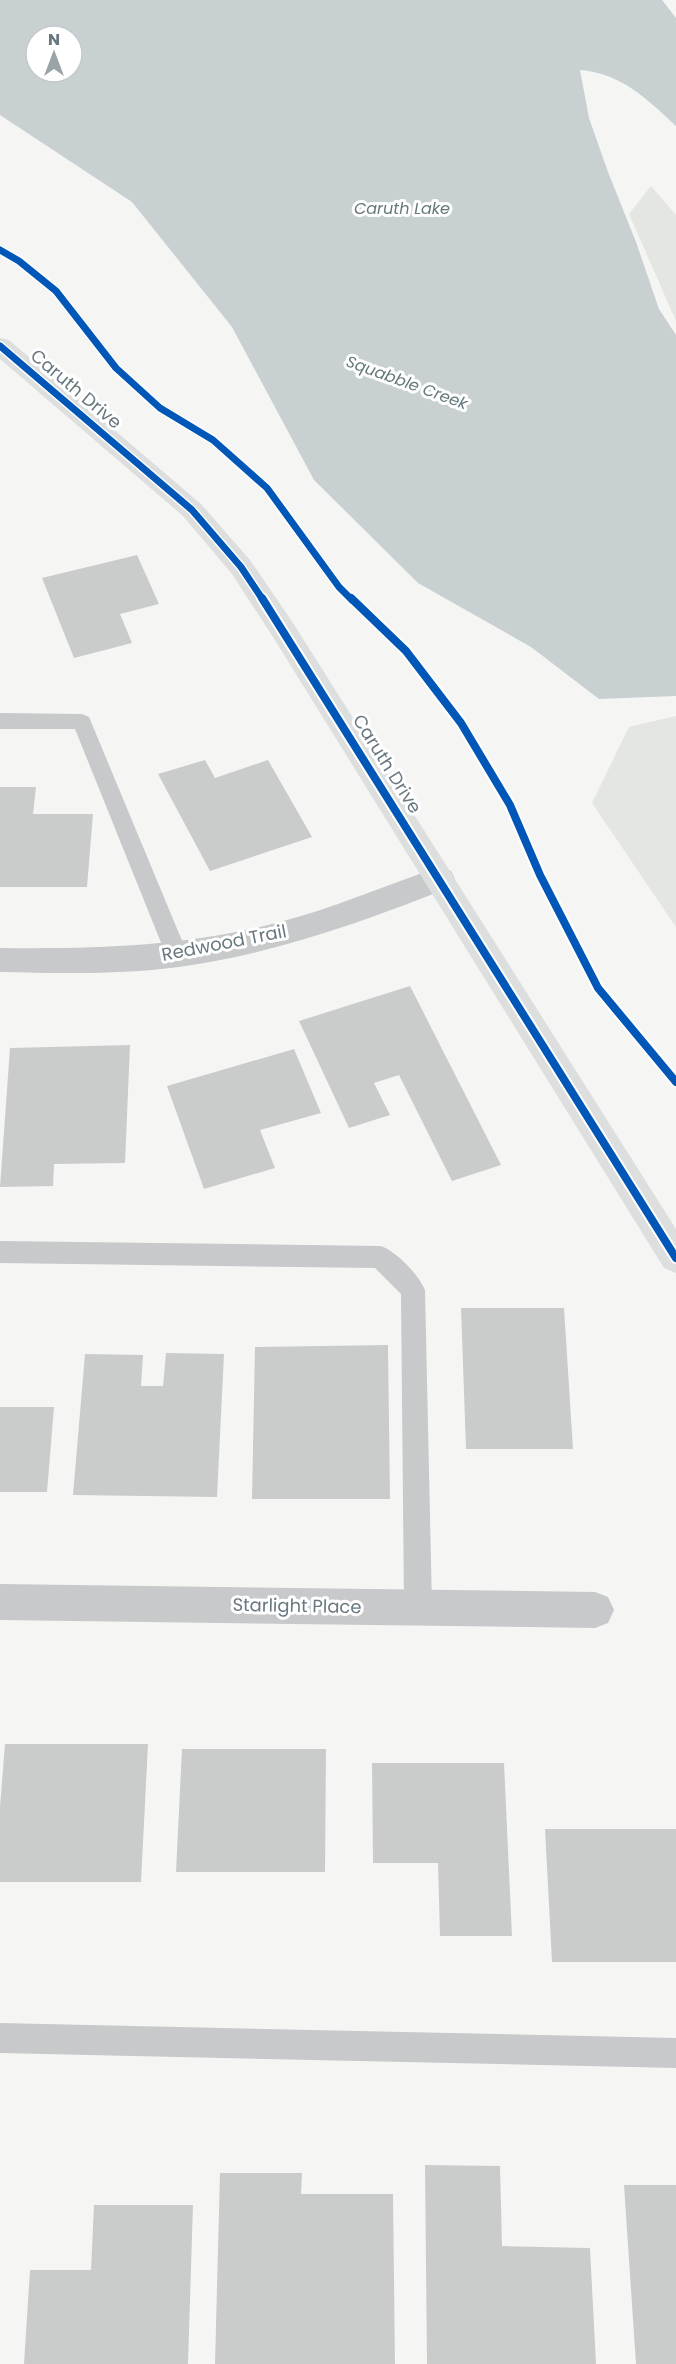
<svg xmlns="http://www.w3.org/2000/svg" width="676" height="2364" font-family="Poppins,sans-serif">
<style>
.green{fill:#e4e6e1}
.water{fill:#c8d0d2;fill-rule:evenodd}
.building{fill:#cacccc}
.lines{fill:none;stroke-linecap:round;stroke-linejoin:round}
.lane{fill:#c7c9ca;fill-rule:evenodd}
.street{fill:#c7c9ca;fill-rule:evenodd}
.secondary{fill:#dddede;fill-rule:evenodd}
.cycleway-far1-casing{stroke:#fff;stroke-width:10}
.cycleway-casing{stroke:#fff;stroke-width:12}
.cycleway-far1{stroke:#0057b8;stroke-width:7}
.cycleway{stroke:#0057b8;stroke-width:8}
.labels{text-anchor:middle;stroke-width:6;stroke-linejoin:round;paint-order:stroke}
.far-water-label{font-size:16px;font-style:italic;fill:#64787d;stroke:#fff}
.street-label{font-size:18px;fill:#687880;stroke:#fff}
</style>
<rect width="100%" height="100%" fill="#f5f5f4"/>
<g class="green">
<path d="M 651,186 L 676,215 L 676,321 L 629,214 Z"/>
<path d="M 676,716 L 676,927 L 592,803 L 629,727 Z"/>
</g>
<path class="water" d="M 0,0 L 662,0 L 676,18 L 676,126 C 647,99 621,73 580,70 L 589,118 L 608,172 L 636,242 L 659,309 L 676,335 L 676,696 L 599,699 L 531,647 L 418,583 L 314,480 L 232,327 L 132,202 L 0,115 ZM 36,36 L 72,36 L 72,72 L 36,72 Z"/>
<g class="building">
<path d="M 137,555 L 159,604 L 120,614 L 132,643 L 74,658 L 42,578 Z"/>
<path d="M 205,760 L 215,778 L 268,760 L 312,837 L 210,871 L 158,774 Z"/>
<path d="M 0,787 L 36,787 L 33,814 L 93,814 L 87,887 L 0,887 Z"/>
<path d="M 410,986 L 501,1165 L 452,1181 L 399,1075 L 374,1083 L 390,1115 L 349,1128 L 299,1021 Z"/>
<path d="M 130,1045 L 125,1163 L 54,1164 L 53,1186 L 0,1187 L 10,1048 Z"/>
<path d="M 294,1049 L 321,1113 L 260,1130 L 275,1168 L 204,1189 L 167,1086 Z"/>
<path d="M 461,1308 L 564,1308 L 573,1449 L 466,1449 Z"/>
<path d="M 388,1345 L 390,1499 L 252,1499 L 255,1347 Z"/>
<path d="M 166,1353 L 224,1354 L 217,1497 L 73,1495 L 85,1354 L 143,1355 L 141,1386 L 163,1386 Z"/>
<path d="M 0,1407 L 54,1407 L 47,1492 L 0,1492 Z"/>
<path d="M 5,1744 L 148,1744 L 141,1882 L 0,1882 L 0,1807 Z"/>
<path d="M 182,1749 L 326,1749 L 325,1872 L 176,1872 Z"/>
<path d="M 372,1763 L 504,1763 L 512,1936 L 440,1936 L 438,1863 L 373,1863 Z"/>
<path d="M 545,1829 L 676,1829 L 676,1962 L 552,1962 Z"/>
<path d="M 425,2165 L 500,2166 L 502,2246 L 590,2248 L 596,2364 L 427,2364 Z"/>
<path d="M 220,2173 L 302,2173 L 301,2194 L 393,2194 L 395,2364 L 215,2364 Z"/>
<path d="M 624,2185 L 676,2185 L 676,2364 L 636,2364 Z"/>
<path d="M 94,2205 L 193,2205 L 188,2364 L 24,2364 L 30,2270 L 91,2270 Z"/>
</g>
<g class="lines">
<g class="lane">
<path d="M 0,713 L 82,714 L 89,717 L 188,955 L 185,961 L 177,964 L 169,961 L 166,955 L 75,729 L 0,729 Z"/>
<path d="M 0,1241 L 381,1246 C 397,1252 418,1274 425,1290 L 432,1607 L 428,1616 L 418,1620 L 408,1616 L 404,1607 L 401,1294 L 375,1268 L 0,1263 Z"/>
<path d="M 0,2023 L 676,2038 L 676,2068 L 0,2053 Z"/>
</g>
<g class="street">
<path d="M 440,867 L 451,871 L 455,879 L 451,887 C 363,922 273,954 179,967 C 119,975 59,973 0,972 L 0,948 C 96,949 183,947 276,923 C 332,909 385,885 440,867 Z"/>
<path d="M 0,1584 L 595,1592 L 608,1597 L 614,1610 L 608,1623 L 595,1628 L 0,1620 Z"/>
</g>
<path class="secondary" d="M 0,338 L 9,340 L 201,504 L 250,560 L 293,623 L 676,1229 L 676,1273 L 664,1268 L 273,637 L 232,574 L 183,516 L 0,359 Z"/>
<g class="cycleway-far1-casing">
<g id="cycleway-far1">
<path d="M 0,250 L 19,261 L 56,291 L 116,368 L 160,408 L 213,440 L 267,488 L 339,587 L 352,600"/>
<path d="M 0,346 L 192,510 L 241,567 L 263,600"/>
</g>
</g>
<g class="cycleway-casing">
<g id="cycleway">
<path d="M 262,598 L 676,1258"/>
<path d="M 351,598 L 406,651 L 461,723 L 510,805 L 540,875 L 598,988 L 676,1082"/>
</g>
</g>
<use href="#cycleway-far1" class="cycleway-far1"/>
<use href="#cycleway" class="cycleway"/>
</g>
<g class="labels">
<g class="far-water-label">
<text x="402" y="214">Caruth Lake</text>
<text transform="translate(407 382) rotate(20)" y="6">Squabble Creek</text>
</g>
<g class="street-label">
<text transform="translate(76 389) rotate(40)" y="6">Caruth Drive</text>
<text transform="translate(387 764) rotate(58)" y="6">Caruth Drive</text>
<text transform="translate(224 943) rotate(-11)" y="6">Redwood Trail</text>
<text transform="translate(297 1606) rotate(1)" y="6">Starlight Place</text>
</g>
</g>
<g transform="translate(54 54)"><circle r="28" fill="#ffffff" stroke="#c3c9cc" stroke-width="1.5"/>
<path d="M0-4.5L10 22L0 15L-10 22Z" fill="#99a4a9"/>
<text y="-9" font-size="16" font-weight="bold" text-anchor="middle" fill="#687880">N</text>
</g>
</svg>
